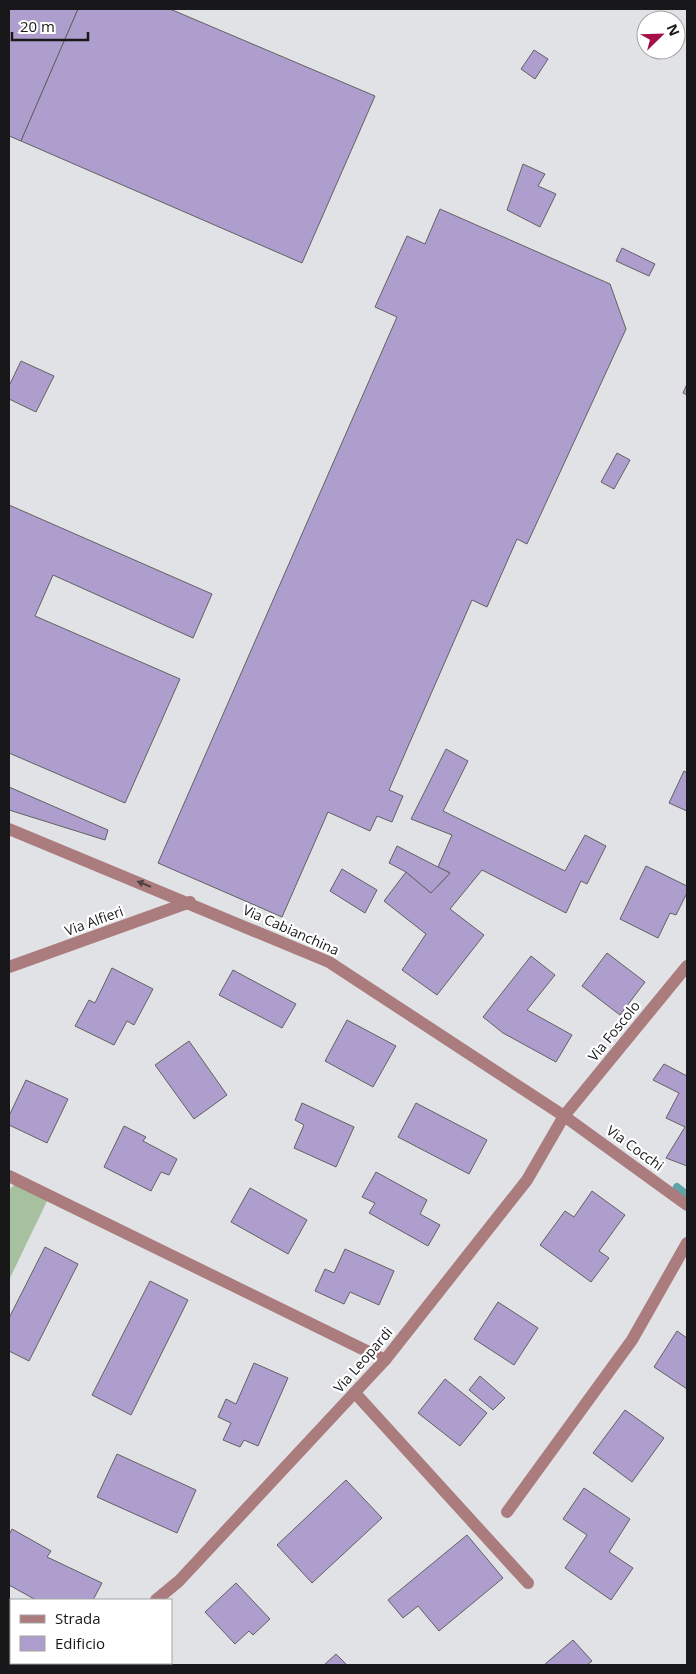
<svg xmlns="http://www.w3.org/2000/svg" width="696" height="1674" font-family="'Open Sans',sans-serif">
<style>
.green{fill:#a7c1a0}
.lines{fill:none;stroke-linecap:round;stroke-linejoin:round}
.stream{stroke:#5fa4a8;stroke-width:8}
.building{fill:#ae9ecd;stroke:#626164}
.minor{stroke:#ab7c7d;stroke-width:12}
.oneway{fill:#534042}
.labels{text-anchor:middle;stroke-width:4.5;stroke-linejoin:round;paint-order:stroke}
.street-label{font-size:14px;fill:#18181a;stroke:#fff}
</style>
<rect width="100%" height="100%" fill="#e1e2e5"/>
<path class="green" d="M 16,1183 L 49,1197 L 9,1280 L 9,1190 Z"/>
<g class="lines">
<path class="stream" d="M 677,1187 L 687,1195"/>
</g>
<g class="building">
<path d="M 9,9 L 78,9 L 21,141 L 9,136 Z"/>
<path d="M 78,9 L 170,9 L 375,96 L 302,263 L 21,141 Z"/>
<path d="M 534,50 L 548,59 L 535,79 L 521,69 Z"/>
<path d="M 523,164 L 545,174 L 538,186 L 556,194 L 540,227 L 507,210 Z"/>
<path d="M 440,209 L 610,284 L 626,329 L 527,544 L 517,539 L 487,607 L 472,600 L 389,790 L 403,796 L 392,822 L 377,816 L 370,831 L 328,812 L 282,917 L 158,863 L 397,317 L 375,307 L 407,236 L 425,244 Z"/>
<path d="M 622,248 L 655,264 L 649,276 L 616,261 Z"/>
<path d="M 21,361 L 54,376 L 36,412 L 9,399 L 9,386 Z"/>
<path d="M 687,384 L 687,395 L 683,393 Z"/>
<path d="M 617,453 L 630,460 L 614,489 L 601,482 Z"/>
<path d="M 9,505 L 212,594 L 193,638 L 53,575 L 35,616 L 180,679 L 125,803 L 9,753 Z"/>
<path d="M 446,749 L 468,761 L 443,811 L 565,871 L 585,835 L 606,846 L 587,884 L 581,881 L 566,913 L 482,870 L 450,909 L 484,935 L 437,995 L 402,970 L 426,934 L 384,901 L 406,872 L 431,893 L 450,873 L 438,867 L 452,835 L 411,819 Z"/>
<path d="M 684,771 L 687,773 L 687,811 L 669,803 Z"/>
<path d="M 9,787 L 108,830 L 105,840 L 9,810 Z"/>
<path d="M 397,846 L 438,867 L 450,873 L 431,893 L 406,872 L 389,863 Z"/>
<path d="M 646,866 L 687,886 L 687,893 L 676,915 L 670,913 L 658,938 L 620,919 Z"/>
<path d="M 342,869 L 377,890 L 365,913 L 330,891 Z"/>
<path d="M 607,953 L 645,982 L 620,1015 L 582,986 Z"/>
<path d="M 531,956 L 555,975 L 527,1010 L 572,1035 L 556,1062 L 503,1033 L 483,1017 Z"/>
<path d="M 112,968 L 153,989 L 134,1025 L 127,1021 L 114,1045 L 75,1026 L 89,1000 L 95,1003 Z"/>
<path d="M 233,970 L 296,1004 L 282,1028 L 219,995 Z"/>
<path d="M 347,1020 L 396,1046 L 373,1087 L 325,1061 Z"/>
<path d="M 189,1041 L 227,1095 L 194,1119 L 155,1065 Z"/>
<path d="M 664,1064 L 687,1076 L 687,1166 L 666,1158 L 685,1127 L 666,1118 L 679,1093 L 653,1080 Z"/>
<path d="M 26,1080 L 68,1099 L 47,1143 L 9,1125 L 9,1116 Z"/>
<path d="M 302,1103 L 354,1127 L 336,1167 L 294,1148 L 304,1125 L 295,1120 Z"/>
<path d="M 416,1103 L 487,1140 L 469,1174 L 398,1137 Z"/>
<path d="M 124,1126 L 146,1137 L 143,1141 L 177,1159 L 169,1175 L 161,1172 L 151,1191 L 104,1167 Z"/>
<path d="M 376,1172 L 427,1200 L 420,1214 L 440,1225 L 428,1246 L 369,1213 L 375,1203 L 362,1197 Z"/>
<path d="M 250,1188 L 307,1220 L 288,1254 L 231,1222 Z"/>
<path d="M 592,1191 L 625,1215 L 599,1251 L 609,1258 L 591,1282 L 540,1245 L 565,1211 L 574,1217 Z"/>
<path d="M 45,1247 L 78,1264 L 29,1361 L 9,1351 L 9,1318 Z"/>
<path d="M 345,1249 L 394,1271 L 379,1305 L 350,1292 L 344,1304 L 315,1291 L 325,1269 L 334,1273 Z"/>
<path d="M 150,1281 L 188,1300 L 131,1415 L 92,1395 Z"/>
<path d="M 498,1302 L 538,1328 L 514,1365 L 474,1339 Z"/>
<path d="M 677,1331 L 687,1338 L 687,1389 L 654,1367 Z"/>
<path d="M 254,1363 L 288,1378 L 258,1446 L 244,1440 L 240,1447 L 223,1440 L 231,1423 L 218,1417 L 226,1399 L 236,1404 Z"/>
<path d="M 480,1376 L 505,1398 L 493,1410 L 469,1390 Z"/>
<path d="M 445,1379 L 487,1413 L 460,1446 L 418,1413 Z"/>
<path d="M 625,1410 L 664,1438 L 632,1482 L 593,1453 Z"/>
<path d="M 117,1454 L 196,1490 L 177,1533 L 97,1497 Z"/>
<path d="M 346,1480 L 382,1518 L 312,1583 L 277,1545 Z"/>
<path d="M 584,1488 L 630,1519 L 609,1552 L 633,1568 L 611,1600 L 565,1568 L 587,1535 L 563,1519 Z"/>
<path d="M 12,1529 L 51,1551 L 47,1557 L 102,1583 L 93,1600 L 36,1600 L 9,1585 L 9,1535 Z"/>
<path d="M 467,1535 L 503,1578 L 439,1631 L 418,1606 L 403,1618 L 388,1600 Z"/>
<path d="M 236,1583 L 270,1619 L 253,1635 L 249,1631 L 235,1644 L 205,1612 Z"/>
<path d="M 573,1640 L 592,1661 L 587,1665 L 544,1665 Z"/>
<path d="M 336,1654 L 347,1665 L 324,1665 Z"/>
</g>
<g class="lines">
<g class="minor">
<path d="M 9,829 L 329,962 L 564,1116 L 687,1205"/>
<path d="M 9,967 L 190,902"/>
<path d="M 9,1176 L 385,1360"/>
<path d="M 355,1393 L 528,1583"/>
<path d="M 507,1512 L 632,1340 L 687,1243"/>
<path d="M 156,1600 L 179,1581 L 385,1360 L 527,1180 L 564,1116 L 687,966"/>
<path d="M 75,1665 L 79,1663"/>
</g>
</g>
<defs><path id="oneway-solid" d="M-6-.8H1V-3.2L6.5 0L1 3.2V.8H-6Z" transform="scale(1.25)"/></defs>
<use class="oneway" href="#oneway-solid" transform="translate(144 884) rotate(-158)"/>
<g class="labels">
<g class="street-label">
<text transform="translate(94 921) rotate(-20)" y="5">Via Alfieri</text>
<text transform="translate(291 930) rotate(24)" y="5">Via Cabianchina</text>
<text transform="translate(614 1031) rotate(-51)" y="5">Via Foscolo</text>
<text transform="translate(635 1148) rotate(36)" y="5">Via Cocchi</text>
<text transform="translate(363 1360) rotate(-49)" y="5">Via Leopardi</text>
</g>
</g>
<rect width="696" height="1674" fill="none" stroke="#18181a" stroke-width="20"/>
<rect x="10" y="1599" width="162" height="65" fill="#ffffff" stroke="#a3a3a3"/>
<rect x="20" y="1615" width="25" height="8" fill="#ab7c7d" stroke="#a3a3a3"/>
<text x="55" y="1624" font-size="15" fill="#18181a">Strada</text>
<rect x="20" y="1636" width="25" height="15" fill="#ae9ecd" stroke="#a3a3a3"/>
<text x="55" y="1649" font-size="15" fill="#18181a">Edificio</text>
<g transform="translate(661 35) rotate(67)"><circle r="24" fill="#ffffff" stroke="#a3a3a3"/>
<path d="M0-4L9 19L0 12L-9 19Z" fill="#a50f49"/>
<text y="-8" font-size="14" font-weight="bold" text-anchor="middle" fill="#18181a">N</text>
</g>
<path d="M12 32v8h76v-8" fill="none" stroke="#18181a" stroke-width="2.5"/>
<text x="20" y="32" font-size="15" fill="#18181a" stroke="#ffffff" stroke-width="4" paint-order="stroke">20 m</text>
</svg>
